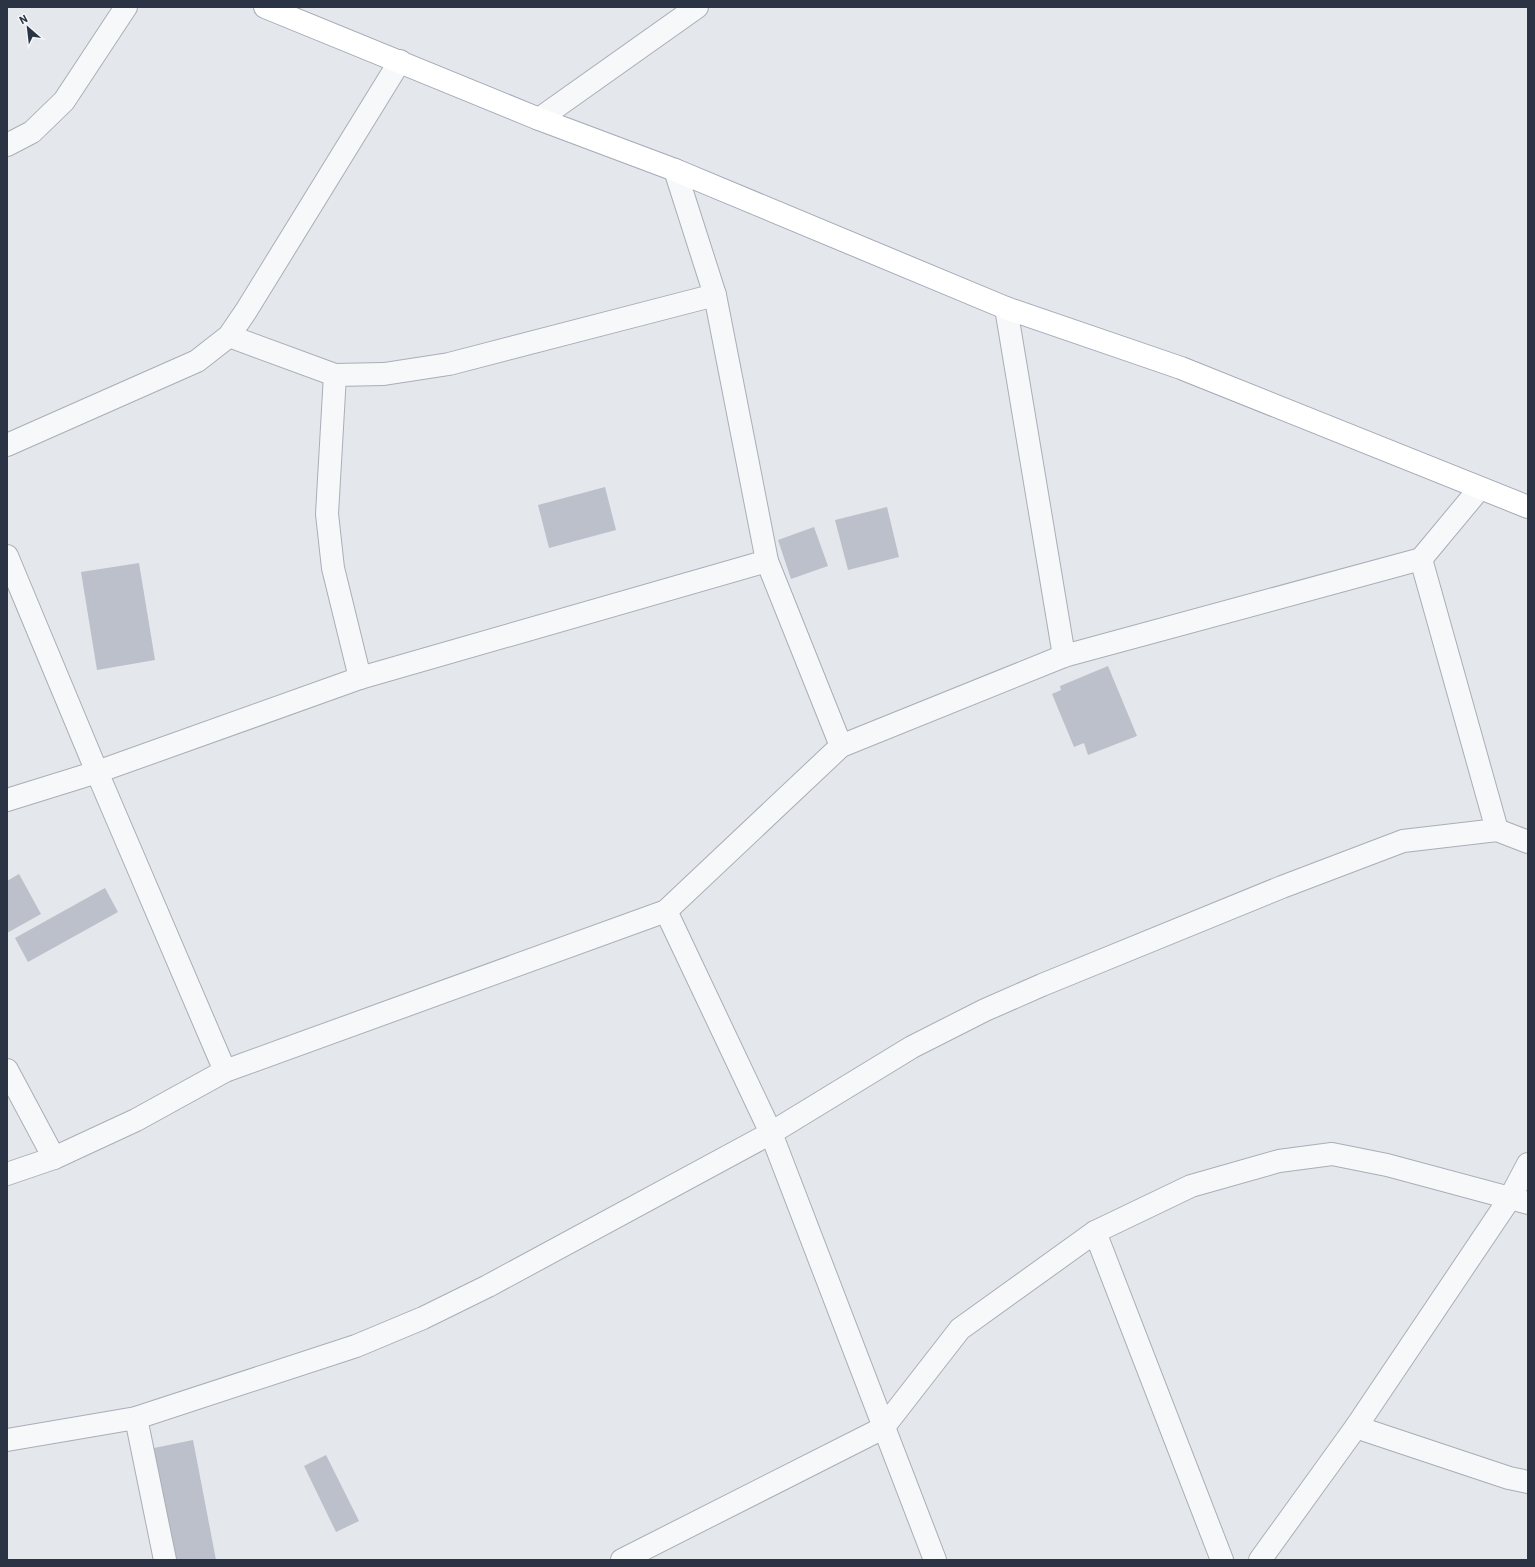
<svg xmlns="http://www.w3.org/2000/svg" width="1535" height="1567" font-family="Barlow,sans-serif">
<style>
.building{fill:#bbc0ca}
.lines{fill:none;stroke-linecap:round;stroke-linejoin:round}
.minor-casing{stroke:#a9aeb7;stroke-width:24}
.major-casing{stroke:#a3abb8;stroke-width:24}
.minor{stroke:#f7f8fa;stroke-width:22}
.major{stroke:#fff;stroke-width:22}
</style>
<rect width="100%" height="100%" fill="#e4e7ec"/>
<g class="building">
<path d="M 605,487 L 616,530 L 549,548 L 538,505 Z"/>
<path d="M 887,507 L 899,557 L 848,570 L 835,520 Z"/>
<path d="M 814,527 L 828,566 L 791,579 L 778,540 Z"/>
<path d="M 139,563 L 155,660 L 97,670 L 81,572 Z"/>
<path d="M 1108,666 L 1137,736 L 1088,755 L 1084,743 L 1074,747 L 1052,694 L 1061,690 L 1060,686 Z"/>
<path d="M 19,874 L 41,914 L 7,933 L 7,881 Z"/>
<path d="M 105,888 L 118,912 L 28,962 L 15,938 Z"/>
<path d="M 193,1440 L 216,1560 L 170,1560 L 149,1449 Z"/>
<path d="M 326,1455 L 359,1521 L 336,1532 L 304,1466 Z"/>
</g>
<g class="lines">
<g class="minor-casing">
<g id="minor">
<path d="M 539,119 L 697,7"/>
<path d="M 7,145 L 32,132 L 64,101 L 126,7"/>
<path d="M 675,170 L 715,295 L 767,561 L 841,746"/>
<path d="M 1006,308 L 1064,656"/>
<path d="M 229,336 L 335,375 L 384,374 L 449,364 L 715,295"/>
<path d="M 335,375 L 327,514 L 333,568 L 360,678"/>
<path d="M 7,445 L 197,361 L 229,336 L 246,311 L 400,61"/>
<path d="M 7,556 L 97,772 L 225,1071"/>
<path d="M 1421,559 L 1497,830"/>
<path d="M 7,800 L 97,772 L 360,678 L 767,561"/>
<path d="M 666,911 L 771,1133 L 935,1560"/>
<path d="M 7,1070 L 54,1158"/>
<path d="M 7,1174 L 54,1158 L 136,1120 L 225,1071 L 666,911 L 841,746 L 1064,656 L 1421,559 L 1480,488"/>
<path d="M 1095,1232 L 1222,1560"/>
<path d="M 136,1418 L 165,1560"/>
<path d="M 1356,1427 L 1509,1478 L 1528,1482"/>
<path d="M 7,1440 L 136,1418 L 356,1346 L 423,1318 L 488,1286 L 771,1133 L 912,1047 L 985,1010 L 1042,985 L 1282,887 L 1403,841 L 1497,830 L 1528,842"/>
<path d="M 622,1560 L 883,1428 L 960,1329 L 1095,1232 L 1191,1186 L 1279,1161 L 1332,1154 L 1387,1165 L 1528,1203"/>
<path d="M 1260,1560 L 1356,1427 L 1510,1198 L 1528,1164"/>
</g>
</g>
<g class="major-casing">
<path id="major" d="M 265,7 L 539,119 L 675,170 L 1006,308 L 1181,368 L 1528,507"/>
</g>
<use href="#minor" class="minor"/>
<use href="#major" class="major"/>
</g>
<rect width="1535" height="1567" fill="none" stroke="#2b3445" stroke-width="16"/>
<g transform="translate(28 28) rotate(332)" stroke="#f4f6f9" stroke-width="3" paint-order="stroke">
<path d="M0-3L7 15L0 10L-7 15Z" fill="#2b3445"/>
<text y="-6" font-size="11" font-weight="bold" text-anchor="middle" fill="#2b3445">N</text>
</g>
</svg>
